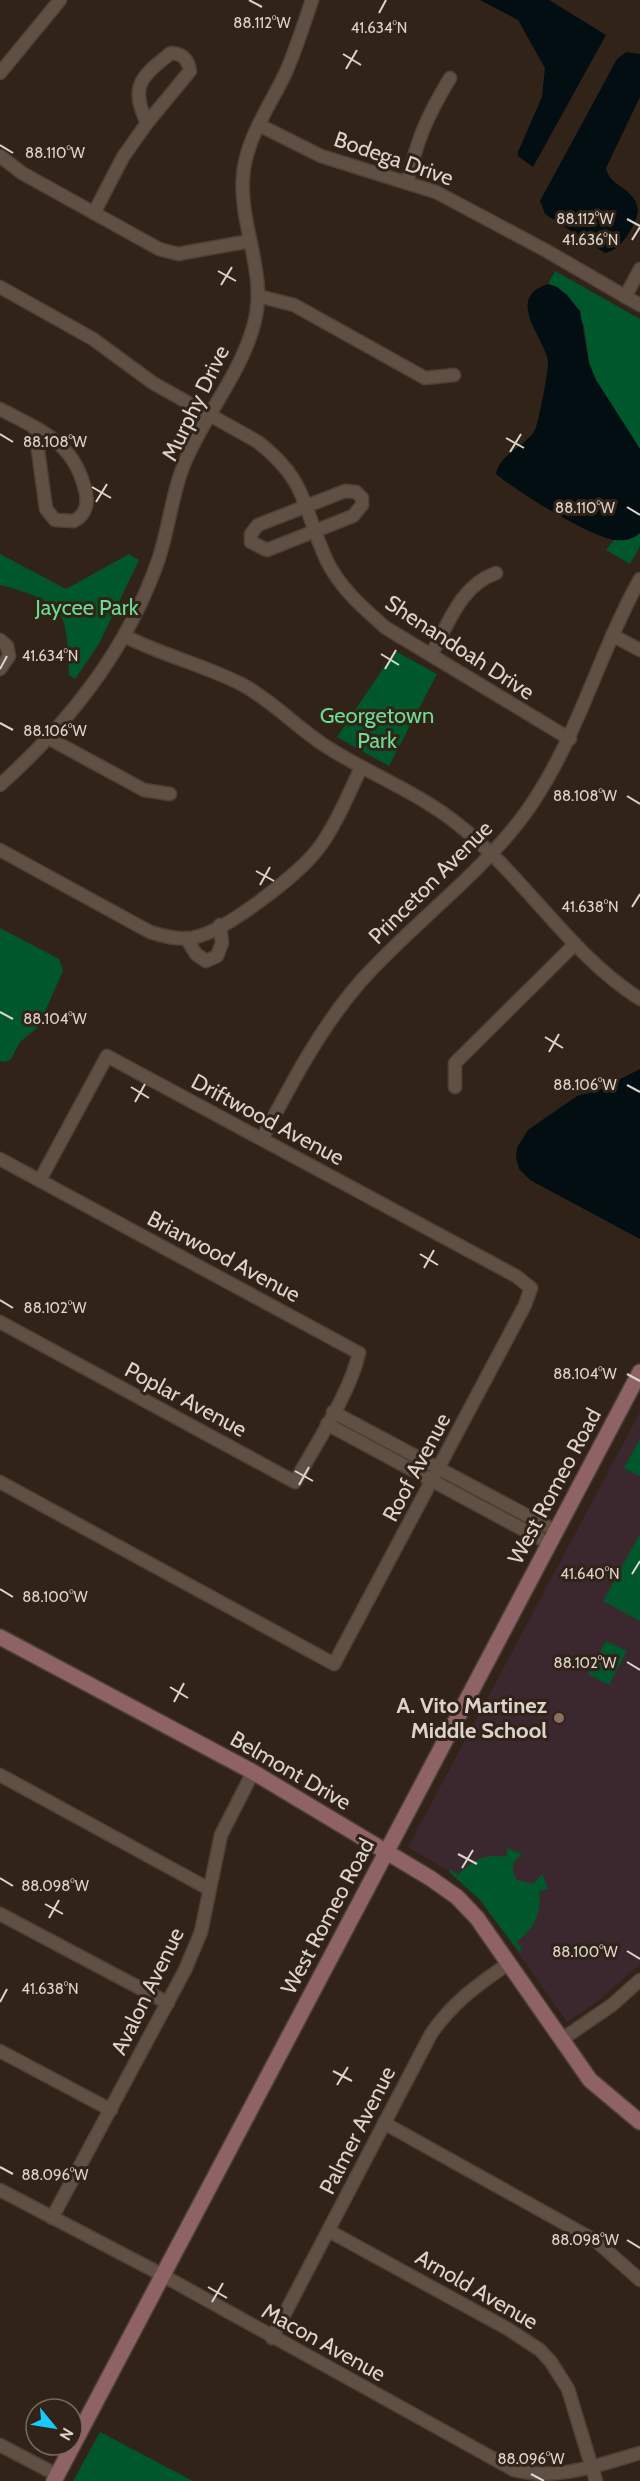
<svg xmlns="http://www.w3.org/2000/svg" width="640" height="2481" font-family="Cabin,sans-serif">
<style>
.education{fill:#3a282e}
.green{fill:#00572c}
.water{fill:#020e12}
.lines{fill:none;stroke-linecap:round;stroke-linejoin:round}
.street-casing{stroke:#4c4038;stroke-width:15}
.secondary-casing{stroke:#4c4038;stroke-width:18}
.street{stroke:#605044;stroke-width:12}
.secondary{stroke:#8f6365;stroke-width:15}
.ticks{fill:none;stroke:#dcd3cc;stroke-width:2}
.education-dot{fill:#8d6e63;stroke:#312318;stroke-width:2}
.labels{text-anchor:middle;stroke-width:6;stroke-linejoin:round;paint-order:stroke}
.street-label{font-size:22px;fill:#dcd3cc;stroke:#312318}
.park-label{font-size:22px;fill:#6adc93;stroke:#312318}
.poi-label{font-size:22px;font-weight:bold;fill:#dcd3cc;stroke:#312318;text-anchor:end}
.ticks-label{font-size:15px;text-anchor:middle;fill:#dcd3cc;stroke:#312318;stroke-width:6;stroke-linejoin:round;paint-order:stroke}
</style>
<rect width="100%" height="100%" fill="#312318"/>
<path class="education" d="M 640,1412 L 640,1964 L 598,2001 L 567,2022 L 474,1890 L 450,1872 L 408,1847 Z"/>
<g class="green">
<path d="M 555,271 L 640,319 L 640,449 L 596,380 L 589,363 L 584,325 L 557,287 L 548,284 Z"/>
<path d="M 640,533 L 640,546 L 630,564 L 606,550 L 614,540 L 628,540 Z"/>
<path d="M 0,554 L 66,589 L 129,554 L 139,560 L 99,644 L 75,679 L 69,675 C 68,658 68,638 64,623 C 56,598 21,591 0,585 Z"/>
<path d="M 395,651 L 437,674 L 389,766 L 337,737 Z"/>
<path d="M 0,928 L 59,959 L 63,971 L 38,1027 L 20,1042 L 11,1059 L 5,1062 L 0,1061 Z"/>
<path d="M 640,1439 L 640,1476 L 624,1468 Z"/>
<path d="M 640,1534 L 640,1621 L 603,1601 Z"/>
<path d="M 606,1641 L 627,1651 L 609,1685 L 588,1674 Z"/>
<path d="M 508,1848 L 522,1854 C 513,1862 509,1869 517,1880 L 533,1884 L 542,1874 L 548,1889 L 539,1891 C 542,1913 534,1929 517,1942 L 522,1950 L 519,1952 L 479,1899 L 449,1872 L 450,1869 L 458,1875 C 471,1860 487,1853 506,1857 Z"/>
<path d="M 100,2432 L 193,2481 L 73,2481 Z"/>
</g>
<g class="water">
<path d="M 480,0 L 549,0 L 606,35 L 533,167 L 518,156 L 518,152 L 542,97 L 545,68 L 518,20 Z"/>
<path d="M 626,52 L 640,54 L 640,97 L 606,168 C 609,187 637,188 638,211 C 636,225 621,251 605,253 L 545,214 L 540,201 L 617,59 Z"/>
<path d="M 548,284 L 557,287 L 567,295 L 580,311 L 589,363 L 596,380 L 640,449 L 640,533 C 634,539 624,541 614,540 C 587,535 519,493 496,474 C 500,453 524,448 535,430 C 538,425 549,369 548,362 C 546,339 503,298 548,284 Z"/>
<path d="M 640,1069 L 640,1239 L 530,1180 L 519,1169 L 516,1158 L 517,1148 L 528,1130 L 577,1096 L 599,1090 Z"/>
</g>
<g class="lines">
<g class="street-casing">
<g id="street">
<path d="M 0,73 L 60,0"/>
<path d="M 259,125 L 321,156 L 436,192 L 545,250 L 640,305"/>
<path d="M 0,156 L 22,173 L 159,249 L 178,254 L 250,241"/>
<path d="M 407,182 C 418,138 426,118 450,78"/>
<path d="M 94,213 L 123,157 L 147,123 L 190,71 C 188,60 184,54 171,53 C 142,76 129,85 147,123"/>
<path d="M 0,287 L 93,339 L 153,383 L 258,442 C 308,481 302,506 326,559 C 339,587 363,608 386,628 L 570,739"/>
<path d="M 258,296 L 294,305 L 425,378 L 454,375"/>
<path d="M 625,297 L 640,269"/>
<path d="M 0,409 C 42,431 76,443 86,494 C 88,506 85,515 74,521 L 55,520 L 46,509 L 35,428"/>
<path d="M 345,491 L 356,492 L 362,498 L 362,505 L 353,516 L 267,550 L 251,542 L 251,534 L 258,525 Z"/>
<path d="M 612,635 L 640,650"/>
<path d="M 125,636 C 163,656 205,665 243,685 C 274,702 297,728 327,747 C 371,775 420,793 460,826 C 526,878 569,954 640,999"/>
<path d="M 0,640 L 7,646 L 9,656 L 0,669"/>
<path d="M 431,655 C 449,623 460,586 496,573"/>
<path d="M 50,739 L 144,790 L 170,794"/>
<path d="M 0,785 C 70,722 128,649 159,558 C 170,524 173,485 189,453 C 209,410 242,370 254,324 C 268,273 239,227 243,176 C 246,138 270,106 286,72 C 296,49 304,24 312,0"/>
<path d="M 0,850 L 150,932 C 163,936 177,940 191,938 C 224,933 297,876 318,849 C 336,825 348,795 361,768"/>
<path d="M 186,938 L 196,954 L 206,961 L 217,956 L 222,943 L 220,925"/>
<path d="M 455,1087 L 455,1063 L 575,944"/>
<path d="M 262,1139 C 291,1084 320,1028 361,981 C 412,924 474,880 521,819 C 576,746 596,658 640,579"/>
<path d="M 0,1159 L 359,1353 C 349,1396 316,1443 295,1482 L 0,1322"/>
<path d="M 333,1412 L 556,1531"/>
<path d="M 327,1424 L 550,1544"/>
<path d="M 0,1482 L 334,1664 L 525,1305 L 531,1288 L 516,1276 L 107,1056 L 40,1180"/>
<path d="M 0,1775 L 209,1889"/>
<path d="M 0,1914 L 168,2003"/>
<path d="M 561,2040 L 612,2005 L 640,1980"/>
<path d="M 0,2051 L 111,2110"/>
<path d="M 384,2123 L 596,2241 L 640,2280"/>
<path d="M 0,2190 L 153,2270 L 514,2470 C 557,2481 598,2465 640,2453"/>
<path d="M 52,2218 L 185,1970 L 201,1932 L 221,1835 L 253,1772"/>
<path d="M 329,2231 L 508,2329 L 540,2350 L 551,2362 L 568,2389 L 596,2481"/>
<path d="M 272,2338 L 431,2034 C 452,2003 477,1985 508,1964"/>
<path d="M 0,2445 L 57,2475"/>
</g>
</g>
<g class="secondary-casing">
<g id="secondary">
<path d="M 0,1637 L 253,1772 L 430,1878 L 457,1897 L 477,1918 L 590,2080 L 640,2122"/>
<path d="M 54,2481 L 640,1372"/>
</g>
</g>
<use href="#street" class="street"/>
<use href="#secondary" class="secondary"/>
</g>
<path class="ticks" d="M 249,0 L 262,7M 379,13 L 386,0M 343,54 L 361,65M 346,69 L 357,50M 0,145 L 13,153M 627,219 L 640,226M 632,240 L 640,227M 218,271 L 236,281M 221,285 L 232,267M 0,434 L 13,442M 506,438 L 524,448M 510,452 L 521,434M 92,487 L 111,498M 96,502 L 107,484M 627,507 L 640,515M 381,654 L 399,665M 0,669 L 7,656M 385,669 L 396,650M 0,723 L 13,730M 627,796 L 640,804M 256,871 L 274,881M 260,885 L 270,867M 632,907 L 640,894M 0,1012 L 13,1019M 545,1037 L 563,1048M 549,1052 L 559,1034M 627,1085 L 640,1092M 131,1087 L 149,1098M 135,1102 L 145,1084M 420,1254 L 438,1265M 424,1268 L 434,1250M 0,1300 L 13,1308M 627,1374 L 640,1381M 295,1471 L 313,1481M 299,1485 L 309,1467M 632,1574 L 640,1561M 0,1589 L 13,1597M 627,1662 L 640,1670M 170,1687 L 188,1698M 174,1702 L 184,1683M 458,1854 L 477,1864M 462,1868 L 473,1850M 0,1878 L 13,1886M 45,1904 L 63,1914M 49,1918 L 59,1900M 627,1951 L 640,1959M 0,2002 L 7,1989M 333,2071 L 352,2081M 337,2085 L 348,2067M 0,2167 L 13,2174M 627,2240 L 640,2248M 208,2287 L 227,2298M 212,2302 L 223,2283M 531,2474 L 544,2481"/>
<circle class="education-dot" cx="559" cy="1718" r="6"/>
<g class="labels">
<g class="street-label">
<text transform="translate(394 158) rotate(19)" y="8">Bodega Drive</text>
<text transform="translate(195 403) rotate(-64)" y="8">Murphy Drive</text>
<text transform="translate(460 647) rotate(33)" y="8">Shenandoah Drive</text>
<text transform="translate(430 882) rotate(-45)" y="8">Princeton Avenue</text>
<text transform="translate(268 1119) rotate(28)" y="8">Driftwood Avenue</text>
<text transform="translate(224 1256) rotate(28)" y="8">Briarwood Avenue</text>
<text transform="translate(186 1399) rotate(28)" y="8">Poplar Avenue</text>
<text transform="translate(416 1467) rotate(-62)" y="8">Roof Avenue</text>
<text transform="translate(554 1486) rotate(-62)" y="8">West Romeo Road</text>
<text transform="translate(291 1770) rotate(30)" y="8">Belmont Drive</text>
<text transform="translate(327 1916) rotate(-62)" y="8">West Romeo Road</text>
<text transform="translate(147 1991) rotate(-64)" y="8">Avalon Avenue</text>
<text transform="translate(357 2130) rotate(-63)" y="8">Palmer Avenue</text>
<text transform="translate(477 2289) rotate(30)" y="8">Arnold Avenue</text>
<text transform="translate(324 2342) rotate(29)" y="8">Macon Avenue</text>
</g>
<g class="park-label">
<text x="87" y="615">Jaycee Park</text>
<text x="377" y="723">Georgetown<tspan x="377" dy="25">Park</tspan></text>
</g>
<g class="poi-label">
<text x="547" y="1713">A. Vito Martinez<tspan x="547" dy="25">Middle School</tspan></text>
</g>
</g>
<g class="ticks-label">
<text x="262" y="28">88.112°W</text>
<text x="379" y="33">41.634°N</text>
<text x="55" y="158">88.110°W</text>
<text x="585" y="224">88.112°W</text>
<text x="590" y="245">41.636°N</text>
<text x="55" y="447">88.108°W</text>
<text x="585" y="513">88.110°W</text>
<text x="50" y="661">41.634°N</text>
<text x="55" y="736">88.106°W</text>
<text x="585" y="801">88.108°W</text>
<text x="590" y="912">41.638°N</text>
<text x="55" y="1024">88.104°W</text>
<text x="585" y="1090">88.106°W</text>
<text x="55" y="1313">88.102°W</text>
<text x="585" y="1379">88.104°W</text>
<text x="590" y="1579">41.640°N</text>
<text x="55" y="1602">88.100°W</text>
<text x="585" y="1668">88.102°W</text>
<text x="55" y="1891">88.098°W</text>
<text x="585" y="1957">88.100°W</text>
<text x="50" y="1994">41.638°N</text>
<text x="55" y="2180">88.096°W</text>
<text x="585" y="2245">88.098°W</text>
<text x="531" y="2464">88.096°W</text>
</g>
<g transform="translate(54 2427) rotate(120)"><circle r="28" fill="#312318" stroke="#756960" stroke-width="1.5"/>
<path d="M0-4.5L10 22L0 15L-10 22Z" fill="#16cafb"/>
<text y="-9" font-size="16" font-weight="bold" text-anchor="middle" fill="#dcd3cc">N</text>
</g>
</svg>
